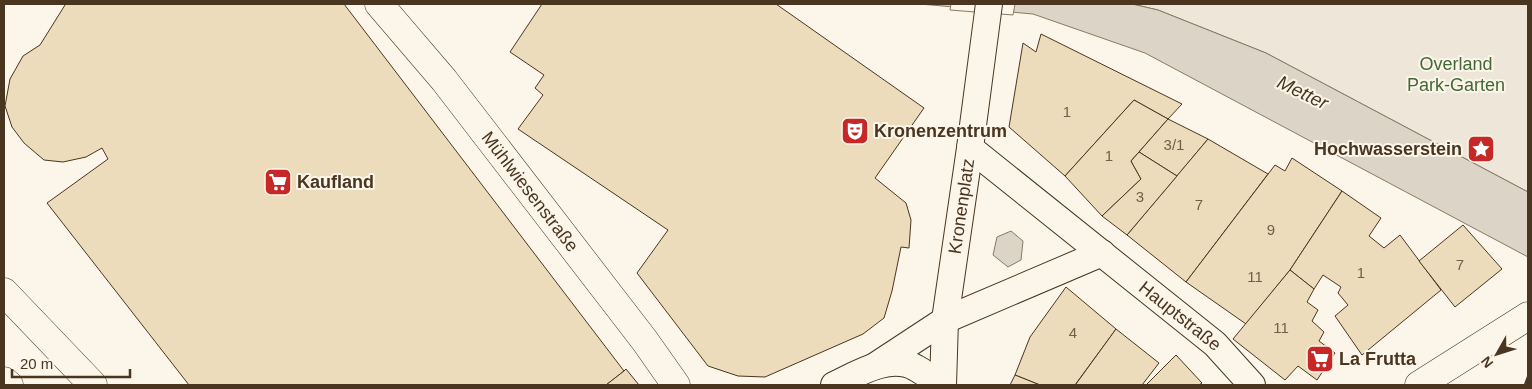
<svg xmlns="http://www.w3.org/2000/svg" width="1532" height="389" font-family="Arial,sans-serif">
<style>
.green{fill:#ede6d9;stroke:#887966}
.water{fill:#dcd4c6;stroke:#887966}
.pier{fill:#fbf6e9;stroke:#887966}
.building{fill:#ecdcbc;stroke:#4a3520}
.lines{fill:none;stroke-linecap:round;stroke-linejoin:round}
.pedestrian-casing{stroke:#4a3520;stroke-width:28}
.minor-casing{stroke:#4a3520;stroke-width:29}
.secondary-casing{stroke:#4a3520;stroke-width:29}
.pedestrian{stroke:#fbf6e9;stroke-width:26}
.minor{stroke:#fbf6e9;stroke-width:28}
.secondary{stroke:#fbf6e9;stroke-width:28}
.wall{stroke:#4a3520;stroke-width:2.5}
.labels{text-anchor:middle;stroke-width:4;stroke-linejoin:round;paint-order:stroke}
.number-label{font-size:15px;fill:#725f47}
.park-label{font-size:18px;fill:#436837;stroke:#fbf6e9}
.poi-label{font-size:18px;font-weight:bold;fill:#4a3520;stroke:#fbf6e9;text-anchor:start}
.street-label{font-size:18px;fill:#4a3520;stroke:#fbf6e9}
.water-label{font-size:19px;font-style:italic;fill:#4a3520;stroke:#fbf6e9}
</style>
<rect width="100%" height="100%" fill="#fbf6e9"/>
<path class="green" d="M 1132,4 L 1528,4 L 1528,192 L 1266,53 L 1158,10 Z"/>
<g class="water">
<path d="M 920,4 L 1132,4 L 1158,10 L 1266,53 L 1528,192 L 1528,257 L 1145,53 L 1033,14 Z"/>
<path d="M 1011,231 L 1023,241 L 1021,260 L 1008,267 L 993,255 L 997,237 Z"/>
</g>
<path class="pier" d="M 951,4 L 1015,4 L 1013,15 L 950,10 Z"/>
<g class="building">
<path d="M 64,4 L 344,4 L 624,371 L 606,385 L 189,385 L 47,203 L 108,159 L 102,148 L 86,157 L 63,162 L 44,160 L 24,143 L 12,127 L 5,106 L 10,79 L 23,56 L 40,45 L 65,5 Z"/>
<path d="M 542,4 L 776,4 L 924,108 L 875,178 L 906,203 L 911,220 L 909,248 L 901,247 L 892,291 L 884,318 L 863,334 L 765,377 L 738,376 L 708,366 L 637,273 L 668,230 L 518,129 L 543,95 L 535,88 L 544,75 L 510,52 Z"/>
<path d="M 1041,34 L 1182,104 L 1168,119 L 1134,100 L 1065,176 L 1009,127 L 1023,43 L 1036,52 Z"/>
<path d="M 1134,100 L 1168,119 L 1131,161 L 1141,179 L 1102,216 L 1065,176 Z"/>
<path d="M 1168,119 L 1208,139 L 1177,176 L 1139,152 Z"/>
<path d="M 1208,139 L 1268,174 L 1186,282 L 1127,235 Z"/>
<path d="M 1139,152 L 1177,176 L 1127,235 L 1102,216 L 1141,179 L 1131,161 Z"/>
<path d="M 1292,158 L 1342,191 L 1290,270 L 1246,324 L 1186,282 L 1275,165 L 1285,171 Z"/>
<path d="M 1342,191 L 1381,218 L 1369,236 L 1384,248 L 1400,235 L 1441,290 L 1362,355 L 1335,316 L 1348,305 L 1338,293 L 1341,287 L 1323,275 L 1314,289 L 1290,270 Z"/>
<path d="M 1463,225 L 1502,269 L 1455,307 L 1419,261 Z"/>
<path d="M 1290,270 L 1314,289 L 1307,302 L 1318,310 L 1312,321 L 1324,332 L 1319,341 L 1335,353 L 1317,380 L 1298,366 L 1285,380 L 1233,339 Z"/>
<path d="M 1066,287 L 1116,329 L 1075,385 L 1040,385 L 1015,375 L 1030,337 Z"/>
<path d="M 1116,329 L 1159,363 L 1142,385 L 1077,385 L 1076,384 Z"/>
<path d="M 1176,355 L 1202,383 L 1199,385 L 1146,385 Z"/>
<path d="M 626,369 L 639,385 L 606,385 L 624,371 Z"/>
<path d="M 1015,375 L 1040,385 L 1010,385 Z"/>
</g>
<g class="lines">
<g class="pedestrian-casing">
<g id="pedestrian">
<path id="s1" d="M 970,148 L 1215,344 L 1252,385"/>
<path d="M 875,366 L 945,320 L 1102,253"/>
<path d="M 834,385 C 857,374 890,353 916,368 C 924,372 932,379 938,385"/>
<path id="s2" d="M 943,385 L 945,320 L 970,148 L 989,4"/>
</g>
</g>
<g class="minor-casing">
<g id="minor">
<path id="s3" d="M 379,4 L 444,80 L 645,341 L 676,385"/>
<path d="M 1419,385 L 1528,316"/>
</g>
</g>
<g class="secondary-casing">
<g id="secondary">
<path d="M 4,292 L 93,385"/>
<path d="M 4,381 L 9,385"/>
</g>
</g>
<use href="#pedestrian" class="pedestrian"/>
<use href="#minor" class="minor"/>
<use href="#secondary" class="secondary"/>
<path class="wall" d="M 1525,385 L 1528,377"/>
</g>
<defs>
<g id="theatre-square" transform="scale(1.4375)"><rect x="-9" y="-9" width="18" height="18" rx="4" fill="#c62828" stroke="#fbf6e9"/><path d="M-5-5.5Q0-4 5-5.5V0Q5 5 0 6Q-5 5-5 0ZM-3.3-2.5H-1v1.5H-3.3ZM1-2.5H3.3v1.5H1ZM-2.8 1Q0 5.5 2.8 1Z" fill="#fff"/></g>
<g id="sight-square" transform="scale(1.4375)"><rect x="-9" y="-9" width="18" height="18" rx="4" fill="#c62828" stroke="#fbf6e9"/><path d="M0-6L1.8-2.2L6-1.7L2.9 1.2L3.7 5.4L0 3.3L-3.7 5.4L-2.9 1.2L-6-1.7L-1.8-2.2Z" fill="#fff"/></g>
<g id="supermarket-square" transform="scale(1.4375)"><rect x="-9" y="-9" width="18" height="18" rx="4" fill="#c62828" stroke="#fbf6e9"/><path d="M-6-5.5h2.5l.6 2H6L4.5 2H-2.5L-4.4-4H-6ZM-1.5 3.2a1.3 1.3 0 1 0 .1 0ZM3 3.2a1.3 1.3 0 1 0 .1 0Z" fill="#fff"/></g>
</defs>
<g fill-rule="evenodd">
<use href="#theatre-square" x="855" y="131"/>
<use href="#sight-square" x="1481" y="149"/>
<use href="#supermarket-square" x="278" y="182"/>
<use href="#supermarket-square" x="1320" y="359"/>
</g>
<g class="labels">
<g class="number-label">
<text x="1067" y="117">1</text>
<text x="1174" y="150">3/1</text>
<text x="1109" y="161">1</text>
<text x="1140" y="202">3</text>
<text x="1199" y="210">7</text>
<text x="1271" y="235">9</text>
<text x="1460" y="270">7</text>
<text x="1361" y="278">1</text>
<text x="1255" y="282">11</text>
<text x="1281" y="333">11</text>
<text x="1073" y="338">4</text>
</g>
<g class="park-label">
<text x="1456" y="70">Overland<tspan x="1456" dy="21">Park-Garten</tspan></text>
</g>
<g class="poi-label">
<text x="874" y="137">Kronenzentrum</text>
<text x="1462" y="155" text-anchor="end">Hochwasserstein</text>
<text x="297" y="188">Kaufland</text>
<text x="1339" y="365">La Frutta</text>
</g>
<g class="street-label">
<text dy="6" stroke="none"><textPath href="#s3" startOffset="241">Mühlwiesenstraße</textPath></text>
<text dy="6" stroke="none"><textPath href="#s2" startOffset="180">Kronenplatz</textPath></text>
<text dy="6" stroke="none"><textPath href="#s1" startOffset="269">Hauptstraße</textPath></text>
</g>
<g class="water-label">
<text transform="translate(1303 92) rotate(26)" y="7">Metter</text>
</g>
</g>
<rect width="1532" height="389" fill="none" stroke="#4a3520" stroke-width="10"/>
<g transform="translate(1497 354) rotate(231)" stroke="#fbf6e9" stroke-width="4" paint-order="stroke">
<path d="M0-4L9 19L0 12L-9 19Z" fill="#4a3520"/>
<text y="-8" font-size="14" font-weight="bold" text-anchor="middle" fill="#4a3520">N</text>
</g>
<path d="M12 369v8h118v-8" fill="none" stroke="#4a3520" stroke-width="2.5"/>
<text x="20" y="369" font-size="15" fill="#4a3520" stroke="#fbf6e9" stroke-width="4" paint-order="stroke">20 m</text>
</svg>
